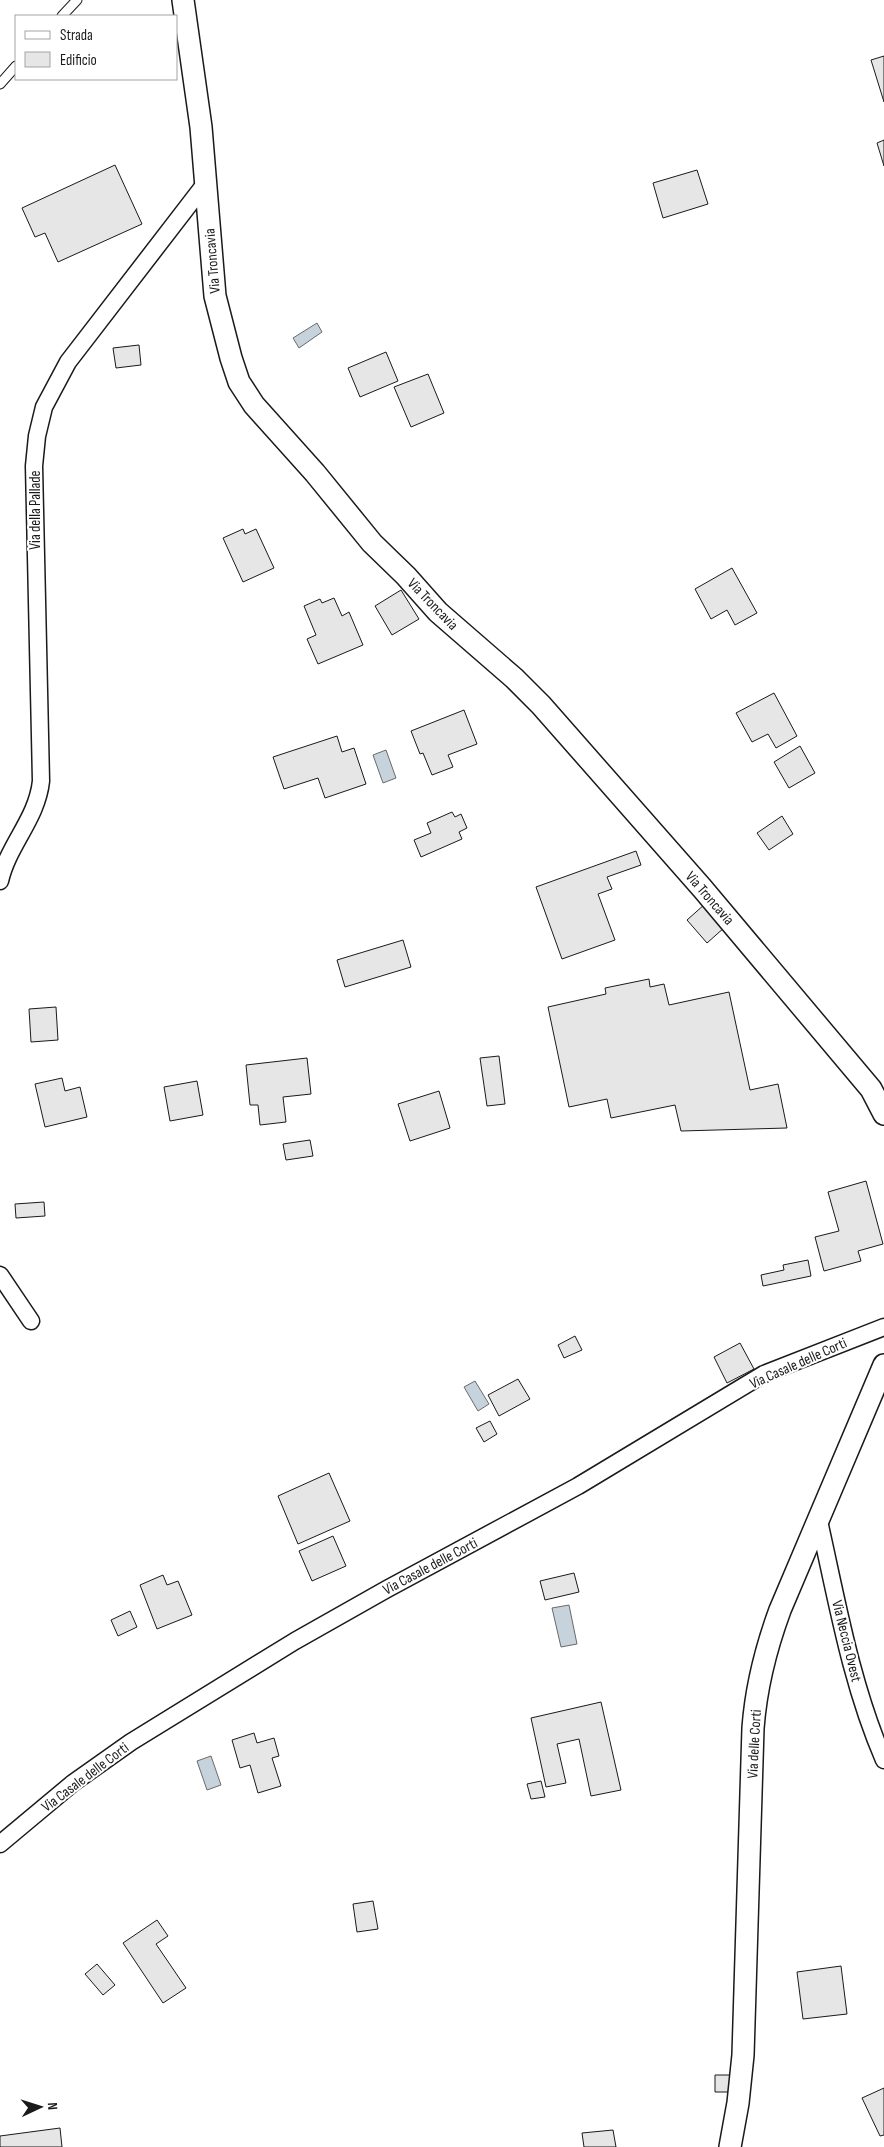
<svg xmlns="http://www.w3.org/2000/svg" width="884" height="2147" font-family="'Sofia Sans Condensed',sans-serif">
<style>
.water{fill:#c6d2dc;stroke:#6a6a6a}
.building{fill:#e6e6e6;stroke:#1a1a1a}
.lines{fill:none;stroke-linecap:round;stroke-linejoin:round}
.service-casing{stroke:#1a1a1a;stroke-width:11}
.minor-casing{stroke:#1a1a1a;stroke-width:19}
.tertiary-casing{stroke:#1a1a1a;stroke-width:24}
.service{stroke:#fff;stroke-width:9}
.minor{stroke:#fff;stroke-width:16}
.tertiary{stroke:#fff;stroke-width:21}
.labels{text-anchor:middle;stroke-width:4;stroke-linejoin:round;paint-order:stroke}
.street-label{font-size:15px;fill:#1a1a1a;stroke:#fff}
</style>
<rect width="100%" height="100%" fill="#fff"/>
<g class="water">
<path d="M 317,323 L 322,332 L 299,348 L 293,338 Z"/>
<path d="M 386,750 L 396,778 L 383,783 L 373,755 Z"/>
<path d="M 475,1381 L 489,1404 L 478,1411 L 464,1387 Z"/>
<path d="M 569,1605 L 577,1644 L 561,1647 L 552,1608 Z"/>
<path d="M 211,1756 L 221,1785 L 207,1790 L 197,1761 Z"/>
</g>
<g class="building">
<path d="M 884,56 L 884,102 L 871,60 Z"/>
<path d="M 884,140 L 884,166 L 877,143 Z"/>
<path d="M 115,165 L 142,224 L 58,262 L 45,233 L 35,237 L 22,208 Z"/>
<path d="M 697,170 L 708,204 L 663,218 L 653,183 Z"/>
<path d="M 139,345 L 141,365 L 116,368 L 113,348 Z"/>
<path d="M 386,352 L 398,381 L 360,397 L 348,368 Z"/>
<path d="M 428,374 L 444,413 L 411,427 L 394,387 Z"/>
<path d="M 243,529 L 245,534 L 256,529 L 274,568 L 243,582 L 223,538 Z"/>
<path d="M 732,568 L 757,613 L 735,625 L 727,610 L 711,619 L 695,589 Z"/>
<path d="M 401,590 L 419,619 L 392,635 L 375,606 Z"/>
<path d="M 334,598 L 342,616 L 349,612 L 363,645 L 318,664 L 307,639 L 316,635 L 304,606 L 320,599 L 322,603 Z"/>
<path d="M 774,693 L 797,736 L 776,748 L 768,734 L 752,742 L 736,713 Z"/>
<path d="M 464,710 L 477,744 L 448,755 L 453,767 L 432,775 L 423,753 L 420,754 L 411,731 Z"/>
<path d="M 337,736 L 342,752 L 354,748 L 366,784 L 325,798 L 318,778 L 284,789 L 273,757 Z"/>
<path d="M 800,746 L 815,773 L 789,788 L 774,762 Z"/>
<path d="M 452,812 L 455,817 L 461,814 L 467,828 L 459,832 L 462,839 L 421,857 L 414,840 L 431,833 L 427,823 Z"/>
<path d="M 782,816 L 793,834 L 769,850 L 757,833 Z"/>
<path d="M 636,851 L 641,865 L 607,877 L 612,889 L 598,894 L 615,940 L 562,959 L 536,887 Z"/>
<path d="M 705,904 L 725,927 L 707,943 L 687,920 Z"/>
<path d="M 403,940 L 411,967 L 345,987 L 337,960 Z"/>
<path d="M 649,979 L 650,987 L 664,984 L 669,1005 L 729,992 L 750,1090 L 778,1084 L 787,1128 L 681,1131 L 675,1105 L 611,1118 L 607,1099 L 569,1107 L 548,1007 L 606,994 L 605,988 Z"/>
<path d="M 56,1007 L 58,1040 L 31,1042 L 29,1009 Z"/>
<path d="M 499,1056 L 505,1104 L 487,1106 L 480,1058 Z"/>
<path d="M 307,1058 L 311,1094 L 283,1097 L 286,1122 L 260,1125 L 258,1105 L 250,1105 L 246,1065 Z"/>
<path d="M 62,1078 L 65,1091 L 80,1087 L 87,1117 L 45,1127 L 35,1084 Z"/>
<path d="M 197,1081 L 203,1115 L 170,1121 L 164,1087 Z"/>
<path d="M 439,1091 L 450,1128 L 410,1141 L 398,1104 Z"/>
<path d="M 310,1140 L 313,1156 L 286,1160 L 283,1144 Z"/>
<path d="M 866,1181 L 883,1244 L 858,1251 L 861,1261 L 824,1271 L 815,1237 L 839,1231 L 828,1192 Z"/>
<path d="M 44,1202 L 45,1216 L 16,1218 L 15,1204 Z"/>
<path d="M 808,1260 L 811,1276 L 763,1286 L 761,1275 L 784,1270 L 783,1265 Z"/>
<path d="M 575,1336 L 582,1350 L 564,1358 L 558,1345 Z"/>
<path d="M 740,1343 L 754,1369 L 727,1383 L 714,1357 Z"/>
<path d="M 518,1379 L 530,1399 L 499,1416 L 488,1395 Z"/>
<path d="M 490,1421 L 497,1434 L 484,1442 L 476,1428 Z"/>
<path d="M 329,1473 L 350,1521 L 298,1544 L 278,1496 Z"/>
<path d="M 333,1536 L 346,1566 L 312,1581 L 299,1551 Z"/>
<path d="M 574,1573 L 579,1592 L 545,1600 L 540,1581 Z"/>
<path d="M 163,1575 L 167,1585 L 178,1581 L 192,1615 L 157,1629 L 140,1585 Z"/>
<path d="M 130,1611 L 137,1627 L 118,1636 L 111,1620 Z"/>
<path d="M 601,1702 L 621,1790 L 591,1796 L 579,1739 L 557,1744 L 566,1783 L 546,1787 L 531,1718 Z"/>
<path d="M 254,1733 L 257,1743 L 274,1738 L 279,1756 L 272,1758 L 281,1786 L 258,1793 L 250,1765 L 240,1768 L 232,1740 Z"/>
<path d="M 541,1781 L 545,1797 L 531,1799 L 527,1784 Z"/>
<path d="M 373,1901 L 378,1929 L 357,1932 L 353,1904 Z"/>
<path d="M 157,1920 L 168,1936 L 156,1944 L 186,1988 L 163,2003 L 123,1943 Z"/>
<path d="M 97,1964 L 115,1985 L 103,1995 L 85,1974 Z"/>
<path d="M 841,1966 L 847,2014 L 803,2019 L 797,1972 Z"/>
<path d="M 715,2075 L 731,2075 L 732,2092 L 715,2092 Z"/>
<path d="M 884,2088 L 884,2135 L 880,2136 L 862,2098 Z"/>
<path d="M 60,2128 L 62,2147 L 0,2147 L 0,2136 Z"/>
<path d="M 613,2130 L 616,2147 L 584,2147 L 582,2133 Z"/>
</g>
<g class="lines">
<g class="service-casing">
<g id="service">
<path d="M 62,16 L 77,0"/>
<path d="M 0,84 L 16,66"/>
</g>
</g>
<g class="minor-casing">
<g id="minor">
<path d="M 0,881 C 8,845 37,819 41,781 L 34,466 L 37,436 L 44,407 L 68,362 L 205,184"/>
<path d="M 0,1275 L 31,1321"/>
<path d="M 819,1521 C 837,1601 851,1684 884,1760"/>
<path d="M 0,1844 L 73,1783 L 131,1742 L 295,1641 L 387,1589 L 578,1486 L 764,1374 L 884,1327"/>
</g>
</g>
<g class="tertiary-casing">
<g id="tertiary">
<path d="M 183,0 L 201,127 L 215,296 L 231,358 L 239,382 L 254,405 L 315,473 L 372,543 L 406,576 L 438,612 L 514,678 L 541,705 L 702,888 L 871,1089 L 884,1114"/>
<path d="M 730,2147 L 738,2103 L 743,2055 L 753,1728 C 756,1688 766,1648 780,1610 L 884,1365"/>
</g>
</g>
<use href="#service" class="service"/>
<use href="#minor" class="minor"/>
<use href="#tertiary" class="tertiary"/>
</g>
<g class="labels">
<g class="street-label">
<text transform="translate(212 261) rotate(-95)" y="5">Via Troncavia</text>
<text transform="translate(35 510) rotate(-90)" y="5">Via della Pallade</text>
<text transform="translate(433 604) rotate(46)" y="5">Via Troncavia</text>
<text transform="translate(710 898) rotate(49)" y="5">Via Troncavia</text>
<text transform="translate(798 1363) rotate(-24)" y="5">Via Casale delle Corti</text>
<text transform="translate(430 1566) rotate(-28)" y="5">Via Casale delle Corti</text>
<text transform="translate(847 1641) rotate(76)" y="5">Via Neccia Ovest</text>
<text transform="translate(754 1744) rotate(-87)" y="5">Via delle Corti</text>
<text transform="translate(85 1777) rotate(-37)" y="5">Via Casale delle Corti</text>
</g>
</g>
<rect x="15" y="15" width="162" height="65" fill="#ffffff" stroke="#a3a3a3"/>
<rect x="25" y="31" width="25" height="8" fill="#ffffff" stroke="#a3a3a3"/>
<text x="60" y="40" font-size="15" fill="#1a1a1a">Strada</text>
<rect x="25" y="52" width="25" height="15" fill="#e6e6e6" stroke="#a3a3a3"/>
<text x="60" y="65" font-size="15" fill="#1a1a1a">Edificio</text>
<g transform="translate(40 2107) rotate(86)" stroke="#ffffff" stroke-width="4" paint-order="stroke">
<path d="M0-4L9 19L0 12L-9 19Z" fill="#1a1a1a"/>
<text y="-8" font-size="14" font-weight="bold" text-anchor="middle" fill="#1a1a1a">N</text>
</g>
</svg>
